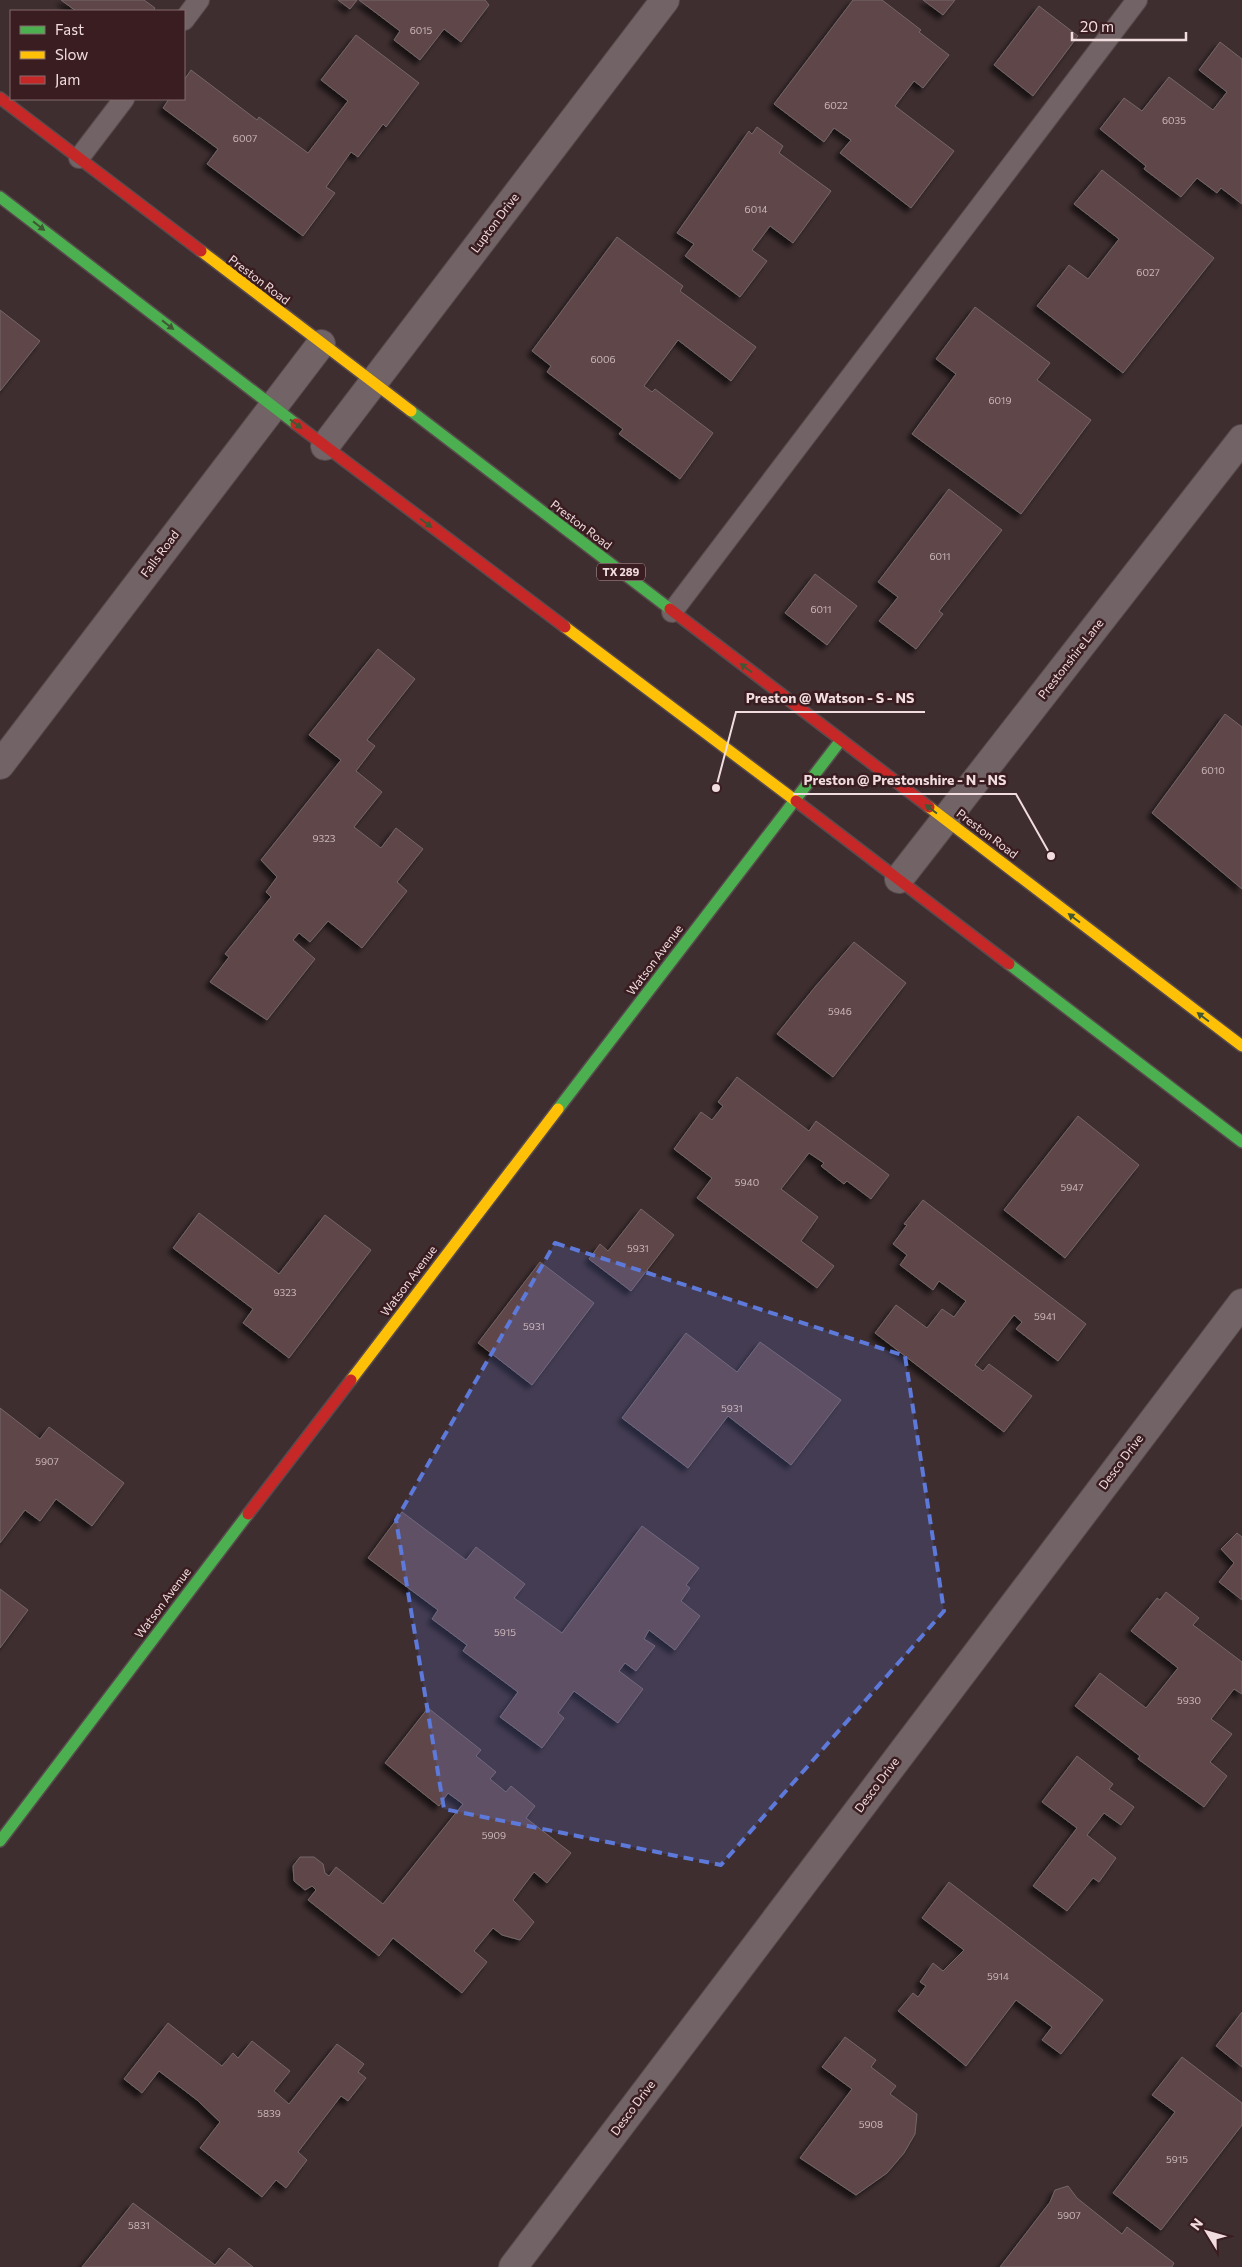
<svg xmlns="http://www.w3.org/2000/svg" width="1242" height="2267" font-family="Commissioner,sans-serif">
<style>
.building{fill:#5f464a;stroke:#746668;filter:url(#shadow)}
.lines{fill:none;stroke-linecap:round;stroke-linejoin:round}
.lane-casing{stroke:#594b4d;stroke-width:22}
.street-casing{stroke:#594b4d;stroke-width:30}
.fast-casing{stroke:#594b4d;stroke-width:14}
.slow-casing{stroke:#594b4d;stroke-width:14}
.jam-casing{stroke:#594b4d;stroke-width:14}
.lane{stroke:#726466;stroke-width:20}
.street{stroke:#726466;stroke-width:28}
.fast{stroke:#4caf50;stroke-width:11}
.slow{stroke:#ffc107;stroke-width:11}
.jam{stroke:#c62828;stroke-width:11}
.oneway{fill:#415734}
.marked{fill:#5d79da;fill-opacity:0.2;stroke:#5d79da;stroke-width:4;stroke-dasharray:10 6;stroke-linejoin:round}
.labels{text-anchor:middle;stroke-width:5;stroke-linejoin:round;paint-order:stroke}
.number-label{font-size:10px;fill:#ccb7ba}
.shield{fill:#3a1d21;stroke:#baa3a6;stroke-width:1}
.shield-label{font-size:11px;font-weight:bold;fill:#f1dddf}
.street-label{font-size:12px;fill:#f1dddf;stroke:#3a1d21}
.leader{fill:none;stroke:#f1dddf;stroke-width:2}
.callout-dot{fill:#f1dddf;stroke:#3a1d21;stroke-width:2}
.callout-label{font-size:14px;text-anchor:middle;font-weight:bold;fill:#f1dddf;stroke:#3a1d21;stroke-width:5;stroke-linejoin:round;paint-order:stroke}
</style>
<defs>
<filter id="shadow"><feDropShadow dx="-4.5" dy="4.5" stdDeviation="2.5" flood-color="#0009"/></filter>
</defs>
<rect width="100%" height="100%" fill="#3e2e30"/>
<g class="building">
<path d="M 61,0 L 144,0 L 155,8 L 153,11 L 76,11 Z"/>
<path d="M 338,0 L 357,0 L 350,9 Z"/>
<path d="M 359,0 L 485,0 L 489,5 L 461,42 L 444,29 L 420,60 L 394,40 L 400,31 Z"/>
<path d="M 853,0 L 882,0 L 921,30 L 919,32 L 949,55 L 923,88 L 914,81 L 895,106 L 954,151 L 911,208 L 840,153 L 851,140 L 834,128 L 824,142 L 774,104 Z"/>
<path d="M 923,0 L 955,0 L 943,15 Z"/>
<path d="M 1039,6 L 1078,36 L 1033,96 L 994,65 Z"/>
<path d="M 356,35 L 419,83 L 386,127 L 383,124 L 358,157 L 351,152 L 326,187 L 335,193 L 303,236 L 207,164 L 218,149 L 163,108 L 169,99 L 184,99 L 184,80 L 191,70 L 257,120 L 259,117 L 308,153 L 348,101 L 321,80 Z"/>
<path d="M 1220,42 L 1242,59 L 1242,204 L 1221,188 L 1217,193 L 1197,178 L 1181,197 L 1144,169 L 1146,166 L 1100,129 L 1124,98 L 1142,111 L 1169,77 L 1213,110 L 1227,92 L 1199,70 Z"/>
<path d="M 757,127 L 783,146 L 779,153 L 831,191 L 793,243 L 770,226 L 752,250 L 767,261 L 740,297 L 685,256 L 694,244 L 677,233 L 749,131 L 752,134 Z"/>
<path d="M 1102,170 L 1214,258 L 1123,373 L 1037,306 L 1069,265 L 1088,279 L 1119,239 L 1074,204 Z"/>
<path d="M 617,237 L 683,286 L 680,291 L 756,347 L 731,381 L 678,340 L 644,386 L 652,392 L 655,389 L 713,433 L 680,479 L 619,434 L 623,429 L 547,372 L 551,366 L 532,351 Z"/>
<path d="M 975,307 L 1050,363 L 1037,380 L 1091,420 L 1021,514 L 912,434 L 956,374 L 936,359 Z"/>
<path d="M 0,310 L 40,341 L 0,391 Z"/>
<path d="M 949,489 L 1002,530 L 939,611 L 943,614 L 916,649 L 879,621 L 898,597 L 878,582 Z"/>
<path d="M 815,574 L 857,606 L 827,645 L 785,613 Z"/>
<path d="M 378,649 L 415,679 L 367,740 L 375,746 L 356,771 L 382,792 L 354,827 L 381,848 L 396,828 L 423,849 L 397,882 L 407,891 L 362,948 L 328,921 L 310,942 L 299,933 L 293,940 L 315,959 L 267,1020 L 210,982 L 229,957 L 225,954 L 271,897 L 266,892 L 277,877 L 261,860 L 341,760 L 309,735 Z"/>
<path d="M 1225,714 L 1242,727 L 1242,889 L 1152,813 Z"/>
<path d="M 854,942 L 906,983 L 833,1077 L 777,1034 L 815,987 Z"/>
<path d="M 737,1077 L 809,1131 L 816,1121 L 889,1175 L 871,1199 L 847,1181 L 844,1184 L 821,1166 L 824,1163 L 809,1153 L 781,1189 L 818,1217 L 801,1241 L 834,1266 L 817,1288 L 697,1198 L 712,1178 L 674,1149 L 701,1112 L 712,1120 L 723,1106 L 718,1102 Z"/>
<path d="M 1078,1116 L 1139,1165 L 1065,1258 L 1004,1210 Z"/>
<path d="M 923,1200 L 1086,1324 L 1058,1361 L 1016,1329 L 1022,1322 L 1014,1315 L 975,1365 L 983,1371 L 989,1364 L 1032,1396 L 1004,1432 L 875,1333 L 896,1305 L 927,1328 L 942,1309 L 954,1317 L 966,1301 L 939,1281 L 933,1290 L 900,1265 L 907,1255 L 893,1244 L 907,1225 L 904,1224 Z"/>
<path d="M 641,1209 L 674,1235 L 631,1291 L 589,1259 L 600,1244 L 608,1251 Z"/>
<path d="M 199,1213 L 279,1274 L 325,1215 L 371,1250 L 289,1358 L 243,1323 L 253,1309 L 173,1248 Z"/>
<path d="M 540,1262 L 594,1303 L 532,1385 L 478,1343 Z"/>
<path d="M 686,1333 L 737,1372 L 760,1342 L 841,1400 L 791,1465 L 728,1416 L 688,1468 L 622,1418 Z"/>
<path d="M 0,1408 L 40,1439 L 49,1427 L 124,1483 L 92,1526 L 56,1499 L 40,1521 L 25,1510 L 0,1543 Z"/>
<path d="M 402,1512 L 466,1560 L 476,1547 L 525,1584 L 514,1598 L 562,1633 L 642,1526 L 699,1568 L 686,1585 L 690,1588 L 681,1601 L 700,1616 L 675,1650 L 649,1630 L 644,1639 L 655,1646 L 636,1671 L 625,1663 L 619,1671 L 643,1689 L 618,1723 L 574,1691 L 558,1713 L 564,1718 L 542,1748 L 500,1717 L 518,1692 L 463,1651 L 467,1645 L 432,1619 L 438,1610 L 368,1558 Z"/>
<path d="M 1237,1533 L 1242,1537 L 1242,1600 L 1219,1582 L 1234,1563 L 1221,1549 Z"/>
<path d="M 0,1589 L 28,1610 L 0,1648 Z"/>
<path d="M 1166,1592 L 1199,1618 L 1193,1625 L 1242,1662 L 1242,1694 L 1234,1689 L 1211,1719 L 1232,1734 L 1210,1762 L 1227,1776 L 1204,1807 L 1138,1759 L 1140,1756 L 1075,1706 L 1100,1673 L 1146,1708 L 1178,1668 L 1131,1631 L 1157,1598 L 1160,1600 Z"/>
<path d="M 428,1708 L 481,1750 L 476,1756 L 496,1772 L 490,1779 L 506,1792 L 511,1786 L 535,1806 L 526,1818 L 571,1853 L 547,1883 L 534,1872 L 513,1900 L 534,1922 L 520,1940 L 502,1935 L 493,1928 L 474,1951 L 487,1962 L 462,1993 L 393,1938 L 379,1956 L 308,1900 L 316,1890 L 312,1886 L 305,1890 L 294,1881 L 293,1866 L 300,1857 L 314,1857 L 323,1864 L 325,1873 L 329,1876 L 336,1867 L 383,1904 L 463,1804 L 448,1793 L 439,1806 L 385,1763 Z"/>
<path d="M 1077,1756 L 1113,1784 L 1109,1789 L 1134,1807 L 1121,1825 L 1104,1813 L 1087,1835 L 1116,1858 L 1099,1882 L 1093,1878 L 1067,1911 L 1033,1886 L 1077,1828 L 1042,1802 Z"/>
<path d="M 949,1882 L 1103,2000 L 1061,2054 L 1042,2040 L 1052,2027 L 1016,2000 L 966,2066 L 898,2011 L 913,1993 L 918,1997 L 926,1986 L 920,1982 L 933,1963 L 943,1971 L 964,1950 L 922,1918 Z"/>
<path d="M 1242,2012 L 1242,2067 L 1216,2046 Z"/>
<path d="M 168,2023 L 222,2066 L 233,2053 L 238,2058 L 252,2041 L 290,2071 L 274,2091 L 289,2104 L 337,2044 L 364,2064 L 358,2072 L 366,2078 L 348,2101 L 341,2096 L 298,2152 L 307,2160 L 286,2188 L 276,2180 L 262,2197 L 200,2148 L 220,2122 L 197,2100 L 159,2071 L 142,2093 L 124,2079 Z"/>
<path d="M 845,2037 L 876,2060 L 871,2067 L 896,2086 L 890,2094 L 917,2114 L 915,2134 L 904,2153 L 887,2173 L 856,2195 L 800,2158 L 852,2089 L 822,2067 Z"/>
<path d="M 1182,2057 L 1242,2103 L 1242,2125 L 1161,2230 L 1113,2193 L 1175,2112 L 1152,2095 Z"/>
<path d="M 1068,2186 L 1077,2198 L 1122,2234 L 1127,2227 L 1174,2263 L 1172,2267 L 1000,2267 L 1050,2202 L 1055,2190 Z"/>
<path d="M 133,2203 L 215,2265 L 229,2248 L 253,2267 L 82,2267 Z"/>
</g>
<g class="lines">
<g class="lane-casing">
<g id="lane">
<path d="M 184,20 L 199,0"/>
<path d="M 79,158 L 124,99"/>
<path d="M 672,612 L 1137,0"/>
</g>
</g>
<g class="street-casing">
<g id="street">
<path d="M 325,446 L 665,0"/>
<path d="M 0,765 L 321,344"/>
<path d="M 899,879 L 1242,439"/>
<path d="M 513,2267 L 1242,1303"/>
</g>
</g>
<g class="fast-casing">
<g id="fast">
<path d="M 0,197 L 296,424"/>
<path d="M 411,411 L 670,609"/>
<path d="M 1009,964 L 1242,1142"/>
<path d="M 558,1109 L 841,740"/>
<path d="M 0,1841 L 248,1514"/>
</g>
</g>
<g class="slow-casing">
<g id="slow">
<path d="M 201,251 L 411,411"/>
<path d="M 565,627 L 796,801"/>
<path d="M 929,807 L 1242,1046"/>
<path d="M 351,1380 L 558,1109"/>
</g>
</g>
<g class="jam-casing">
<g id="jam">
<path d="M 0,98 L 201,251"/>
<path d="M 296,424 L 565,627"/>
<path d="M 670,609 L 929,807"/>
<path d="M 796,801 L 1009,964"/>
<path d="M 248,1514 L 351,1380"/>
</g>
</g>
<use href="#lane" class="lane"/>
<use href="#street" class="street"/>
<use href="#fast" class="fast"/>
<use href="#slow" class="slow"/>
<use href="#jam" class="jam"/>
</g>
<defs><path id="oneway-solid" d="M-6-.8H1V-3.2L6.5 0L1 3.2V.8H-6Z" transform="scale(1.25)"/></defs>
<g class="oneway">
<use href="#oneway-solid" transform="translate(39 226) rotate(38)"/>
<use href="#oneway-solid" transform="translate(168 325) rotate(38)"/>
<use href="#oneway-solid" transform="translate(296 424) rotate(37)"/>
<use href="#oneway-solid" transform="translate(426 523) rotate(37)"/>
<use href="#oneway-solid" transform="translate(746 668) rotate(-143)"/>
<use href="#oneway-solid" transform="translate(931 809) rotate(-143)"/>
<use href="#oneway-solid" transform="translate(1074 918) rotate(-143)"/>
<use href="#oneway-solid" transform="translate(1203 1017) rotate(-143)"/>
</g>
<path class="marked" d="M 555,1243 L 905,1356 L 944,1611 L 721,1865 L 444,1809 L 396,1520 Z"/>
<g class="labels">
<g class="number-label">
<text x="421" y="34">6015</text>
<text x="836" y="109">6022</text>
<text x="1174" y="124">6035</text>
<text x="245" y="142">6007</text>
<text x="756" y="213">6014</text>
<text x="1148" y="276">6027</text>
<text x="603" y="363">6006</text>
<text x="1000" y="404">6019</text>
<text x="940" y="560">6011</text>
<text x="821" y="613">6011</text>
<text x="1213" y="774">6010</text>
<text x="324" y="842">9323</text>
<text x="840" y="1015">5946</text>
<text x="747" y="1186">5940</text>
<text x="1072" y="1191">5947</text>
<text x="638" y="1252">5931</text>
<text x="285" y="1296">9323</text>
<text x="1045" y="1320">5941</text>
<text x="534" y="1330">5931</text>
<text x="732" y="1412">5931</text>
<text x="47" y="1465">5907</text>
<text x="505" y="1636">5915</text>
<text x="1189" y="1704">5930</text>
<text x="494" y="1839">5909</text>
<text x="998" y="1980">5914</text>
<text x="269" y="2117">5839</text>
<text x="871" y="2128">5908</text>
<text x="1177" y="2163">5915</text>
<text x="1069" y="2219">5907</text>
<text x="139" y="2229">5831</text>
</g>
<rect class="shield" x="597" y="563.5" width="48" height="17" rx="4"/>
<g class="shield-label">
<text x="621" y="576">TX 289</text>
</g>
<g class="street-label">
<text transform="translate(495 223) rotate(-53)" y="4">Lupton Drive</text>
<text transform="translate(259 280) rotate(37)" y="4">Preston Road</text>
<text transform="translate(581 525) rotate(37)" y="4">Preston Road</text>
<text transform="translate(160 554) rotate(-53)" y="4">Falls Road</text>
<text transform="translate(1071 659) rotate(-52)" y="4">Prestonshire Lane</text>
<text transform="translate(987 834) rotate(37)" y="4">Preston Road</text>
<text transform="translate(655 960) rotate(-53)" y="4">Watson Avenue</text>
<text transform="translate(409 1281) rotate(-53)" y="4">Watson Avenue</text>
<text transform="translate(1121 1462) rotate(-53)" y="4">Desco Drive</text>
<text transform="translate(163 1603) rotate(-53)" y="4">Watson Avenue</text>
<text transform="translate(877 1785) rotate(-53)" y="4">Desco Drive</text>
<text transform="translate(633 2108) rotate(-53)" y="4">Desco Drive</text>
</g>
</g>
<path class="leader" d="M716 788L736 712H925M1051 856L1016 794H793"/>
<g class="callout-dot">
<circle cx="716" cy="788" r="5"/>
<circle cx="1051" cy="856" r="5"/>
</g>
<g class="callout-label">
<text x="830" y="703">Preston @ Watson - S - NS</text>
<text x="905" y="785">Preston @ Prestonshire - N - NS</text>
</g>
<rect x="10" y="10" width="175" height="90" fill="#3a1d21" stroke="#836a6d"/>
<rect x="20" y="26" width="25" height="8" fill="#4caf50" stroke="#836a6d"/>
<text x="55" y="35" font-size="15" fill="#f1dddf">Fast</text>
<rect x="20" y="51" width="25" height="8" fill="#ffc107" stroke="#836a6d"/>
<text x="55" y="60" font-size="15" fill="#f1dddf">Slow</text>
<rect x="20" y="76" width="25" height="8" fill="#c62828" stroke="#836a6d"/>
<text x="55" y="85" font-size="15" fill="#f1dddf">Jam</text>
<g transform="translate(1207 2232) rotate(307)" stroke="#3a1d21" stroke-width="4" paint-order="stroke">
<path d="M0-4L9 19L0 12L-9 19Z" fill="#f1dddf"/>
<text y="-8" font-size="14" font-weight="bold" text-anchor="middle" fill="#f1dddf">N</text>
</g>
<path d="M1072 32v8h114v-8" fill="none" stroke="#f1dddf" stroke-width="2.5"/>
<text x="1080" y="32" font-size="15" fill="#f1dddf" stroke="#3a1d21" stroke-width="4" paint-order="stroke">20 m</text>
</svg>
